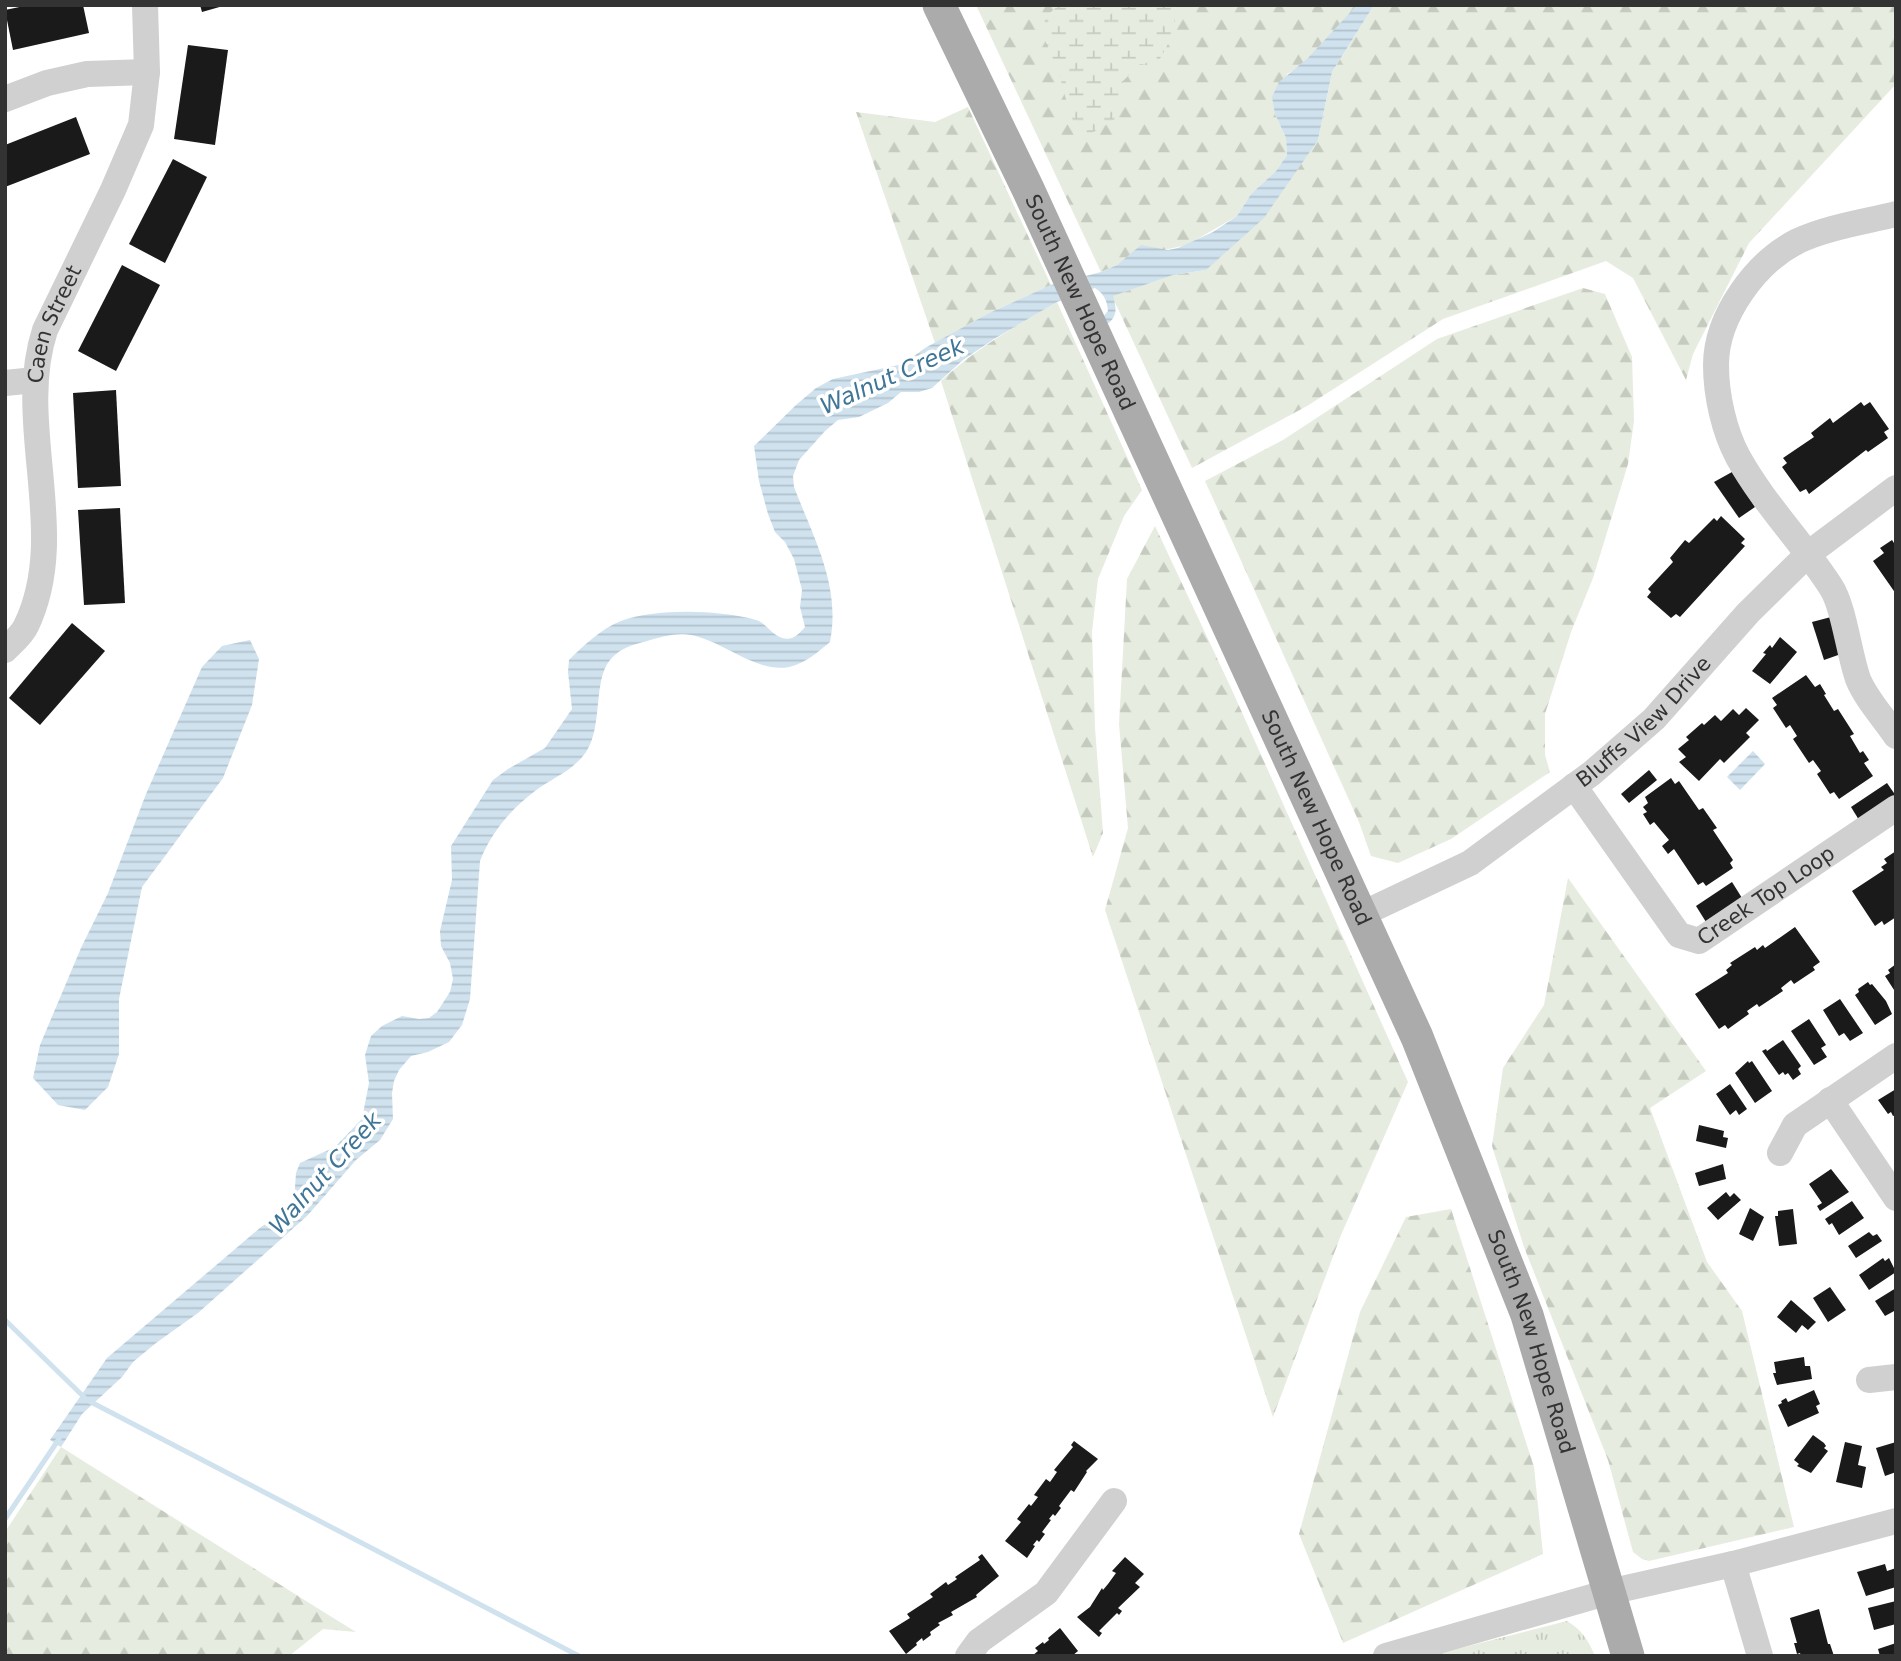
<svg xmlns="http://www.w3.org/2000/svg" width="1901" height="1661" font-family="'DejaVu Sans',sans-serif">
<style>
.grass{fill:url(#grass-tufts)}
.forest{fill:url(#forest-firs)}
.wetland{fill:url(#wetland-marsh)}
.water{fill:url(#water-rules)}
.lines{fill:none;stroke-linecap:round;stroke-linejoin:round}
.stream{stroke:#cfe2ee;stroke-width:5}
.building{fill:#1a1a1a}
.minor{stroke:#d0d0d0;stroke-width:26}
.major{stroke:#ababab;stroke-width:33}
.labels{text-anchor:middle;stroke-width:7;stroke-linejoin:round;paint-order:stroke}
.street-label{font-size:21px;fill:#333;stroke:#fff}
.water-label{font-size:23px;font-style:italic;fill:#3f7597;stroke:#fff}
</style>
<defs>
<pattern id="grass-tufts" width="24" height="20" patternUnits="userSpaceOnUse" patternTransform="scale(1.75)"><rect width="24" height="20" fill="#e6ecdf"/><path d="M3 7l-1-3M5 7V3M7 7l1-3M15 17l-1-3M17 17v-4M19 17l1-3" fill="none" stroke="#c6cbc0"/></pattern>
<pattern id="forest-firs" width="22" height="20" patternUnits="userSpaceOnUse" patternTransform="scale(1.75)"><rect width="22" height="20" fill="#e6ecdf"/><path d="M5 1l3.5 6h-7zM16 11l3.5 6h-7z" fill="#c6cbc0"/></pattern>
<pattern id="wetland-marsh" width="20" height="14" patternUnits="userSpaceOnUse" patternTransform="scale(1.75)"><rect width="20" height="14" fill="#e6ecdf"/><path d="M1 5h8M5 5V1M11 12h8M15 12V8" fill="none" stroke="#c6cbc0"/></pattern>
<pattern id="water-rules" width="6" height="5" patternUnits="userSpaceOnUse" patternTransform="scale(1.75)"><rect width="6" height="5" fill="#cfe2ee"/><path d="M0 2.5h6" fill="none" stroke="#b2c2cd"/></pattern>
</defs>
<rect width="100%" height="100%" fill="#fff"/>
<path class="grass" d="M 1567,1621 C 1582,1630 1588,1640 1595,1656 L 1429,1656 Z"/>
<g class="forest">
<path d="M 976,5 L 1357,5 C 1344,22 1305,66 1287,74 L 1275,114 L 1286,138 L 1287,155 L 1276,171 L 1251,194 L 1237,216 L 1187,245 L 1126,258 L 1117,265 L 1101,272 Z"/>
<path d="M 1374,5 L 1896,5 L 1896,84 L 1749,243 L 1693,354 L 1686,380 L 1633,278 L 1606,261 L 1443,319 L 1307,406 L 1192,468 L 1112,296 L 1173,275 L 1206,270 L 1318,140 L 1332,72 Z"/>
<path d="M 968,107 L 1051,285 L 989,313 L 935,343 L 856,112 L 935,122 Z"/>
<path d="M 1583,288 L 1605,294 L 1632,357 L 1634,421 L 1628,464 L 1593,578 L 1571,632 L 1545,714 L 1545,755 L 1550,772 L 1451,839 L 1398,863 L 1371,856 L 1359,822 L 1205,481 L 1283,440 L 1437,339 Z"/>
<path d="M 1057,302 L 1142,490 L 1124,516 L 1098,579 L 1092,632 L 1095,728 L 1103,833 L 1093,857 L 941,381 C 976,348 1016,326 1057,302 Z"/>
<path d="M 1155,526 L 1231,688 L 1408,1082 L 1341,1235 L 1273,1417 L 1105,910 L 1128,828 L 1119,724 L 1127,579 Z"/>
<path d="M 1568,878 L 1706,1071 L 1650,1108 L 1707,1262 L 1742,1311 L 1794,1527 L 1649,1561 L 1642,1559 L 1633,1552 L 1608,1460 L 1524,1247 L 1492,1146 L 1503,1068 L 1544,1005 Z"/>
<path d="M 1451,1209 L 1534,1467 L 1543,1554 L 1343,1643 L 1299,1534 L 1360,1312 L 1406,1217 Z"/>
<path d="M 61,1447 L 322,1611 L 356,1632 L 323,1629 L 289,1656 L 5,1656 L 5,1532 Z"/>
</g>
<path class="wetland" d="M 1059,5 L 1176,5 L 1174,33 L 1156,66 L 1140,64 L 1123,81 L 1114,120 L 1090,134 L 1079,133 L 1070,114 L 1058,70 L 1044,38 L 1045,17 Z"/>
<g class="water">
<path d="M 1357,5 L 1374,5 L 1332,72 L 1318,140 L 1264,218 L 1206,270 L 1173,275 L 1113,296 C 1116,307 1118,314 1109,323 L 1104,324 L 1101,319 L 1108,311 C 1107,300 1104,294 1095,288 L 1057,302 L 994,339 L 963,360 L 932,388 L 919,392 L 901,392 L 888,403 L 859,417 L 838,420 L 825,431 L 799,460 L 793,476 L 794,487 C 814,539 841,586 830,642 C 818,652 806,663 789,667 C 759,673 727,645 699,637 C 683,631 663,636 647,641 C 632,645 620,648 610,660 C 593,680 603,727 586,752 C 573,771 552,778 535,791 C 511,809 491,833 480,861 L 470,999 L 462,1025 L 449,1042 L 428,1052 L 411,1056 L 399,1070 L 394,1081 L 392,1093 L 393,1119 L 380,1140 L 356,1160 L 307,1216 L 198,1313 L 156,1343 L 133,1362 L 122,1377 L 82,1414 L 61,1447 L 50,1440 L 107,1358 L 261,1227 L 287,1210 L 294,1202 L 296,1173 L 300,1163 L 335,1147 L 362,1119 L 369,1083 L 365,1055 L 371,1036 L 382,1026 L 402,1016 L 419,1019 L 429,1018 L 437,1012 L 450,992 L 453,979 L 450,963 L 441,946 L 440,931 L 452,880 L 451,846 L 493,780 L 508,769 L 545,748 L 572,709 L 568,672 L 569,660 C 584,645 601,629 621,621 C 656,608 720,610 756,620 C 766,623 772,635 782,638 C 793,641 799,634 805,627 L 800,607 L 802,590 L 794,559 L 785,542 L 775,532 L 768,514 L 759,481 L 754,446 L 796,405 L 816,388 L 833,379 L 903,364 L 925,348 L 989,313 L 1051,285 L 1101,272 L 1117,265 L 1141,245 L 1168,250 L 1178,248 L 1213,232 L 1237,216 L 1251,194 L 1276,171 L 1287,155 L 1286,138 L 1275,114 L 1272,97 L 1279,82 L 1308,58 Z"/>
<path d="M 250,640 L 259,659 L 252,705 L 223,778 L 142,887 L 119,999 L 119,1054 L 108,1087 L 85,1110 L 58,1105 L 33,1078 L 40,1045 L 81,948 L 108,893 L 146,794 L 202,667 L 222,646 Z"/>
<path d="M 1753,751 L 1765,764 L 1740,790 L 1727,777 Z"/>
</g>
<g class="lines">
<g class="stream">
<path d="M 5,1320 L 87,1400 L 579,1656"/>
<path d="M 5,1519 L 59,1439"/>
</g>
</g>
<g class="building">
<path d="M 29,5 L 83,5 L 89,33 L 13,50 L 5,10 Z"/>
<path d="M 200,5 L 223,5 L 223,6 L 202,12 Z"/>
<path d="M 188,45 L 228,50 L 215,145 L 174,139 Z"/>
<path d="M 76,117 L 90,154 L 5,187 L 5,145 Z"/>
<path d="M 173,159 L 207,177 L 165,263 L 129,244 Z"/>
<path d="M 122,265 L 160,285 L 116,371 L 78,351 Z"/>
<path d="M 116,390 L 121,486 L 78,488 L 73,393 Z"/>
<path d="M 1861,402 L 1864,406 L 1870,402 L 1889,429 L 1884,432 L 1888,438 L 1868,452 L 1866,450 L 1809,494 L 1806,489 L 1800,492 L 1782,467 L 1787,463 L 1783,458 L 1814,437 L 1811,433 L 1830,418 L 1833,423 Z"/>
<path d="M 1732,472 L 1755,507 L 1739,518 L 1714,482 Z"/>
<path d="M 120,508 L 125,603 L 84,605 L 78,510 Z"/>
<path d="M 1721,516 L 1745,539 L 1741,543 L 1745,546 L 1680,617 L 1676,614 L 1671,618 L 1647,597 L 1651,592 L 1648,589 L 1673,562 L 1670,558 L 1685,540 L 1689,543 L 1714,518 L 1717,521 Z"/>
<path d="M 1892,540 L 1896,546 L 1896,594 L 1873,561 L 1884,553 L 1880,548 Z"/>
<path d="M 1831,617 L 1841,654 L 1824,660 L 1812,622 Z"/>
<path d="M 72,623 L 105,651 L 40,725 L 9,698 Z"/>
<path d="M 1780,637 L 1797,652 L 1770,684 L 1752,671 L 1766,654 L 1763,653 L 1770,645 L 1772,648 Z"/>
<path d="M 1806,675 L 1815,687 L 1820,684 L 1826,694 L 1824,695 L 1834,711 L 1838,709 L 1854,734 L 1850,736 L 1860,753 L 1863,751 L 1869,760 L 1864,763 L 1873,776 L 1839,799 L 1834,792 L 1830,794 L 1817,774 L 1821,771 L 1813,760 L 1809,763 L 1793,739 L 1797,736 L 1790,725 L 1786,728 L 1773,708 L 1777,705 L 1772,698 Z"/>
<path d="M 1746,708 L 1759,720 L 1746,733 L 1750,737 L 1724,763 L 1720,759 L 1699,781 L 1679,762 L 1686,757 L 1678,749 L 1689,740 L 1686,737 L 1702,723 L 1704,725 L 1715,715 L 1721,721 L 1733,709 L 1739,715 Z"/>
<path d="M 1649,770 L 1657,780 L 1629,803 L 1621,794 Z"/>
<path d="M 1671,778 L 1675,784 L 1679,781 L 1699,810 L 1703,808 L 1717,828 L 1713,830 L 1733,860 L 1730,863 L 1733,868 L 1706,886 L 1703,882 L 1698,885 L 1674,849 L 1668,854 L 1662,846 L 1669,840 L 1654,822 L 1650,825 L 1643,814 L 1647,812 L 1643,807 L 1648,803 L 1645,797 Z"/>
<path d="M 1887,783 L 1896,796 L 1859,820 L 1851,807 Z"/>
<path d="M 1896,851 L 1896,917 L 1884,925 L 1882,921 L 1875,926 L 1852,891 L 1884,870 L 1881,867 L 1887,863 L 1884,859 Z"/>
<path d="M 1732,882 L 1742,898 L 1706,922 L 1696,906 Z"/>
<path d="M 1795,927 L 1820,962 L 1813,967 L 1815,970 L 1794,984 L 1791,980 L 1781,988 L 1783,991 L 1759,1007 L 1757,1004 L 1747,1011 L 1749,1014 L 1728,1029 L 1725,1025 L 1719,1029 L 1695,994 L 1728,973 L 1726,970 L 1732,965 L 1730,963 L 1755,947 L 1757,950 L 1763,945 L 1765,948 Z"/>
<path d="M 1896,964 L 1896,993 L 1885,976 L 1890,973 L 1888,970 Z"/>
<path d="M 1868,982 L 1870,985 L 1872,984 L 1886,1001 L 1892,1014 L 1875,1025 L 1855,995 L 1859,992 L 1858,989 Z"/>
<path d="M 1840,999 L 1863,1033 L 1850,1041 L 1844,1033 L 1839,1036 L 1823,1010 Z"/>
<path d="M 1809,1019 L 1826,1045 L 1821,1048 L 1827,1057 L 1814,1065 L 1791,1031 Z"/>
<path d="M 1783,1040 L 1801,1066 L 1798,1069 L 1801,1074 L 1793,1080 L 1788,1073 L 1785,1075 L 1783,1072 L 1779,1075 L 1762,1051 L 1766,1049 L 1767,1051 Z"/>
<path d="M 1748,1061 L 1749,1063 L 1752,1061 L 1772,1091 L 1755,1103 L 1735,1073 Z"/>
<path d="M 1730,1084 L 1747,1109 L 1739,1115 L 1736,1110 L 1730,1115 L 1716,1094 Z"/>
<path d="M 1896,1089 L 1896,1115 L 1893,1116 L 1891,1112 L 1888,1114 L 1878,1100 Z"/>
<path d="M 1699,1125 L 1724,1131 L 1723,1137 L 1728,1138 L 1726,1148 L 1696,1141 Z"/>
<path d="M 1723,1164 L 1726,1179 L 1699,1186 L 1695,1173 Z"/>
<path d="M 1831,1169 L 1849,1192 L 1820,1211 L 1817,1206 L 1822,1203 L 1809,1184 Z"/>
<path d="M 1726,1192 L 1730,1197 L 1734,1193 L 1741,1200 L 1718,1220 L 1707,1208 Z"/>
<path d="M 1852,1201 L 1864,1218 L 1839,1235 L 1832,1223 L 1829,1225 L 1825,1219 Z"/>
<path d="M 1750,1208 L 1764,1217 L 1753,1241 L 1739,1234 Z"/>
<path d="M 1793,1209 L 1797,1244 L 1779,1246 L 1775,1216 L 1778,1216 L 1778,1211 Z"/>
<path d="M 1869,1232 L 1873,1236 L 1877,1234 L 1882,1241 L 1856,1258 L 1848,1246 Z"/>
<path d="M 1883,1258 L 1885,1261 L 1889,1258 L 1896,1272 L 1869,1290 L 1859,1275 Z"/>
<path d="M 1830,1287 L 1846,1310 L 1828,1322 L 1813,1298 Z"/>
<path d="M 1896,1288 L 1896,1310 L 1885,1316 L 1875,1301 Z"/>
<path d="M 1791,1300 L 1816,1322 L 1808,1330 L 1802,1325 L 1796,1333 L 1777,1317 Z"/>
<path d="M 1804,1357 L 1805,1366 L 1810,1366 L 1812,1379 L 1777,1385 L 1773,1373 L 1776,1373 L 1774,1362 Z"/>
<path d="M 1814,1390 L 1820,1404 L 1816,1406 L 1819,1413 L 1788,1427 L 1778,1405 L 1782,1403 L 1781,1401 L 1786,1398 L 1788,1402 Z"/>
<path d="M 1813,1435 L 1824,1443 L 1826,1446 L 1824,1448 L 1828,1451 L 1811,1473 L 1797,1466 L 1799,1464 L 1794,1460 Z"/>
<path d="M 1074,1441 L 1098,1459 L 1086,1471 L 1087,1472 L 1074,1492 L 1071,1490 L 1059,1506 L 1061,1508 L 1055,1516 L 1053,1514 L 1049,1519 L 1051,1520 L 1042,1532 L 1045,1534 L 1039,1542 L 1037,1540 L 1033,1545 L 1035,1546 L 1027,1558 L 1005,1541 L 1021,1522 L 1017,1519 L 1029,1504 L 1031,1506 L 1038,1497 L 1034,1495 L 1046,1479 L 1050,1482 L 1057,1472 L 1054,1470 L 1073,1447 L 1071,1445 Z"/>
<path d="M 1845,1442 L 1862,1446 L 1858,1465 L 1866,1467 L 1862,1488 L 1836,1482 Z"/>
<path d="M 1896,1442 L 1896,1472 L 1885,1476 L 1876,1448 Z"/>
<path d="M 982,1554 L 999,1576 L 976,1595 L 977,1597 L 951,1612 L 953,1615 L 938,1623 L 940,1625 L 930,1632 L 931,1635 L 923,1641 L 922,1638 L 916,1643 L 917,1645 L 906,1654 L 889,1631 L 910,1618 L 907,1614 L 933,1597 L 930,1594 L 946,1582 L 948,1585 L 957,1579 L 955,1577 L 980,1560 L 978,1557 Z"/>
<path d="M 1125,1557 L 1144,1574 L 1135,1583 L 1140,1587 L 1118,1608 L 1122,1611 L 1119,1615 L 1117,1613 L 1099,1631 L 1102,1633 L 1099,1637 L 1077,1617 L 1090,1607 L 1102,1588 L 1103,1590 L 1108,1584 L 1116,1573 L 1112,1571 Z"/>
<path d="M 1885,1564 L 1887,1571 L 1896,1568 L 1896,1587 L 1866,1596 L 1857,1572 Z"/>
<path d="M 1896,1601 L 1896,1624 L 1874,1630 L 1868,1608 Z"/>
<path d="M 1819,1609 L 1828,1644 L 1830,1644 L 1834,1656 L 1801,1656 L 1800,1653 L 1797,1654 L 1794,1643 L 1797,1643 L 1790,1618 Z"/>
<path d="M 1060,1628 L 1078,1651 L 1072,1656 L 1032,1656 L 1038,1651 L 1035,1648 L 1043,1642 L 1044,1644 L 1049,1640 L 1048,1638 Z"/>
<path d="M 1896,1643 L 1896,1656 L 1880,1656 L 1878,1649 Z"/>
</g>
<g class="lines">
<g class="minor">
<path d="M 5,99 L 47,83 L 87,74 L 147,72"/>
<path d="M 1896,214 C 1864,222 1828,227 1798,241 C 1756,262 1716,316 1716,365 C 1716,395 1724,431 1738,457 C 1764,504 1802,542 1831,587 C 1844,607 1849,654 1858,679 C 1866,699 1884,718 1896,736"/>
<path d="M 5,383 L 35,380"/>
<path id="s1" d="M 5,650 C 12,643 22,635 26,626 C 71,533 14,425 45,330 L 113,190 L 141,125 L 147,72 L 145,5"/>
<path id="s2" d="M 1574,786 L 1679,935 L 1699,941 L 1896,808"/>
<path id="s3" d="M 1360,915 L 1470,863 L 1592,773 L 1654,719 L 1748,613 L 1808,554 L 1896,488"/>
<path d="M 1830,1100 L 1896,1198"/>
<path d="M 1780,1153 L 1795,1125 L 1896,1056"/>
<path d="M 1869,1380 L 1896,1377"/>
<path d="M 1733,1564 L 1760,1656"/>
<path d="M 968,1656 L 979,1641 L 1046,1593 L 1114,1501"/>
<path d="M 1386,1656 L 1609,1592 L 1733,1564 L 1896,1521"/>
</g>
<path class="major" id="s4" d="M 939,5 L 1028,189 L 1417,1037 L 1527,1315 L 1628,1656"/>
</g>
<g class="labels">
<g class="street-label">
<text dy="7" stroke="none"><textPath href="#s4" startOffset="329">South New Hope Road</textPath></text>
<text dy="7" stroke="none"><textPath href="#s1" startOffset="340">Caen Street</textPath></text>
<text dy="7" stroke="none"><textPath href="#s3" startOffset="346">Bluffs View Drive</textPath></text>
<text dy="7" stroke="none"><textPath href="#s4" startOffset="896">South New Hope Road</textPath></text>
<text dy="7" stroke="none"><textPath href="#s2" startOffset="284">Creek Top Loop</textPath></text>
<text dy="7" stroke="none"><textPath href="#s4" startOffset="1463">South New Hope Road</textPath></text>
</g>
<g class="water-label">
<text transform="translate(892 376) rotate(-24)" y="8">Walnut Creek</text>
<text transform="translate(325 1173) rotate(-48)" y="8">Walnut Creek</text>
</g>
</g>
<rect width="1901" height="1661" fill="none" stroke="#333333" stroke-width="14"/>
</svg>
